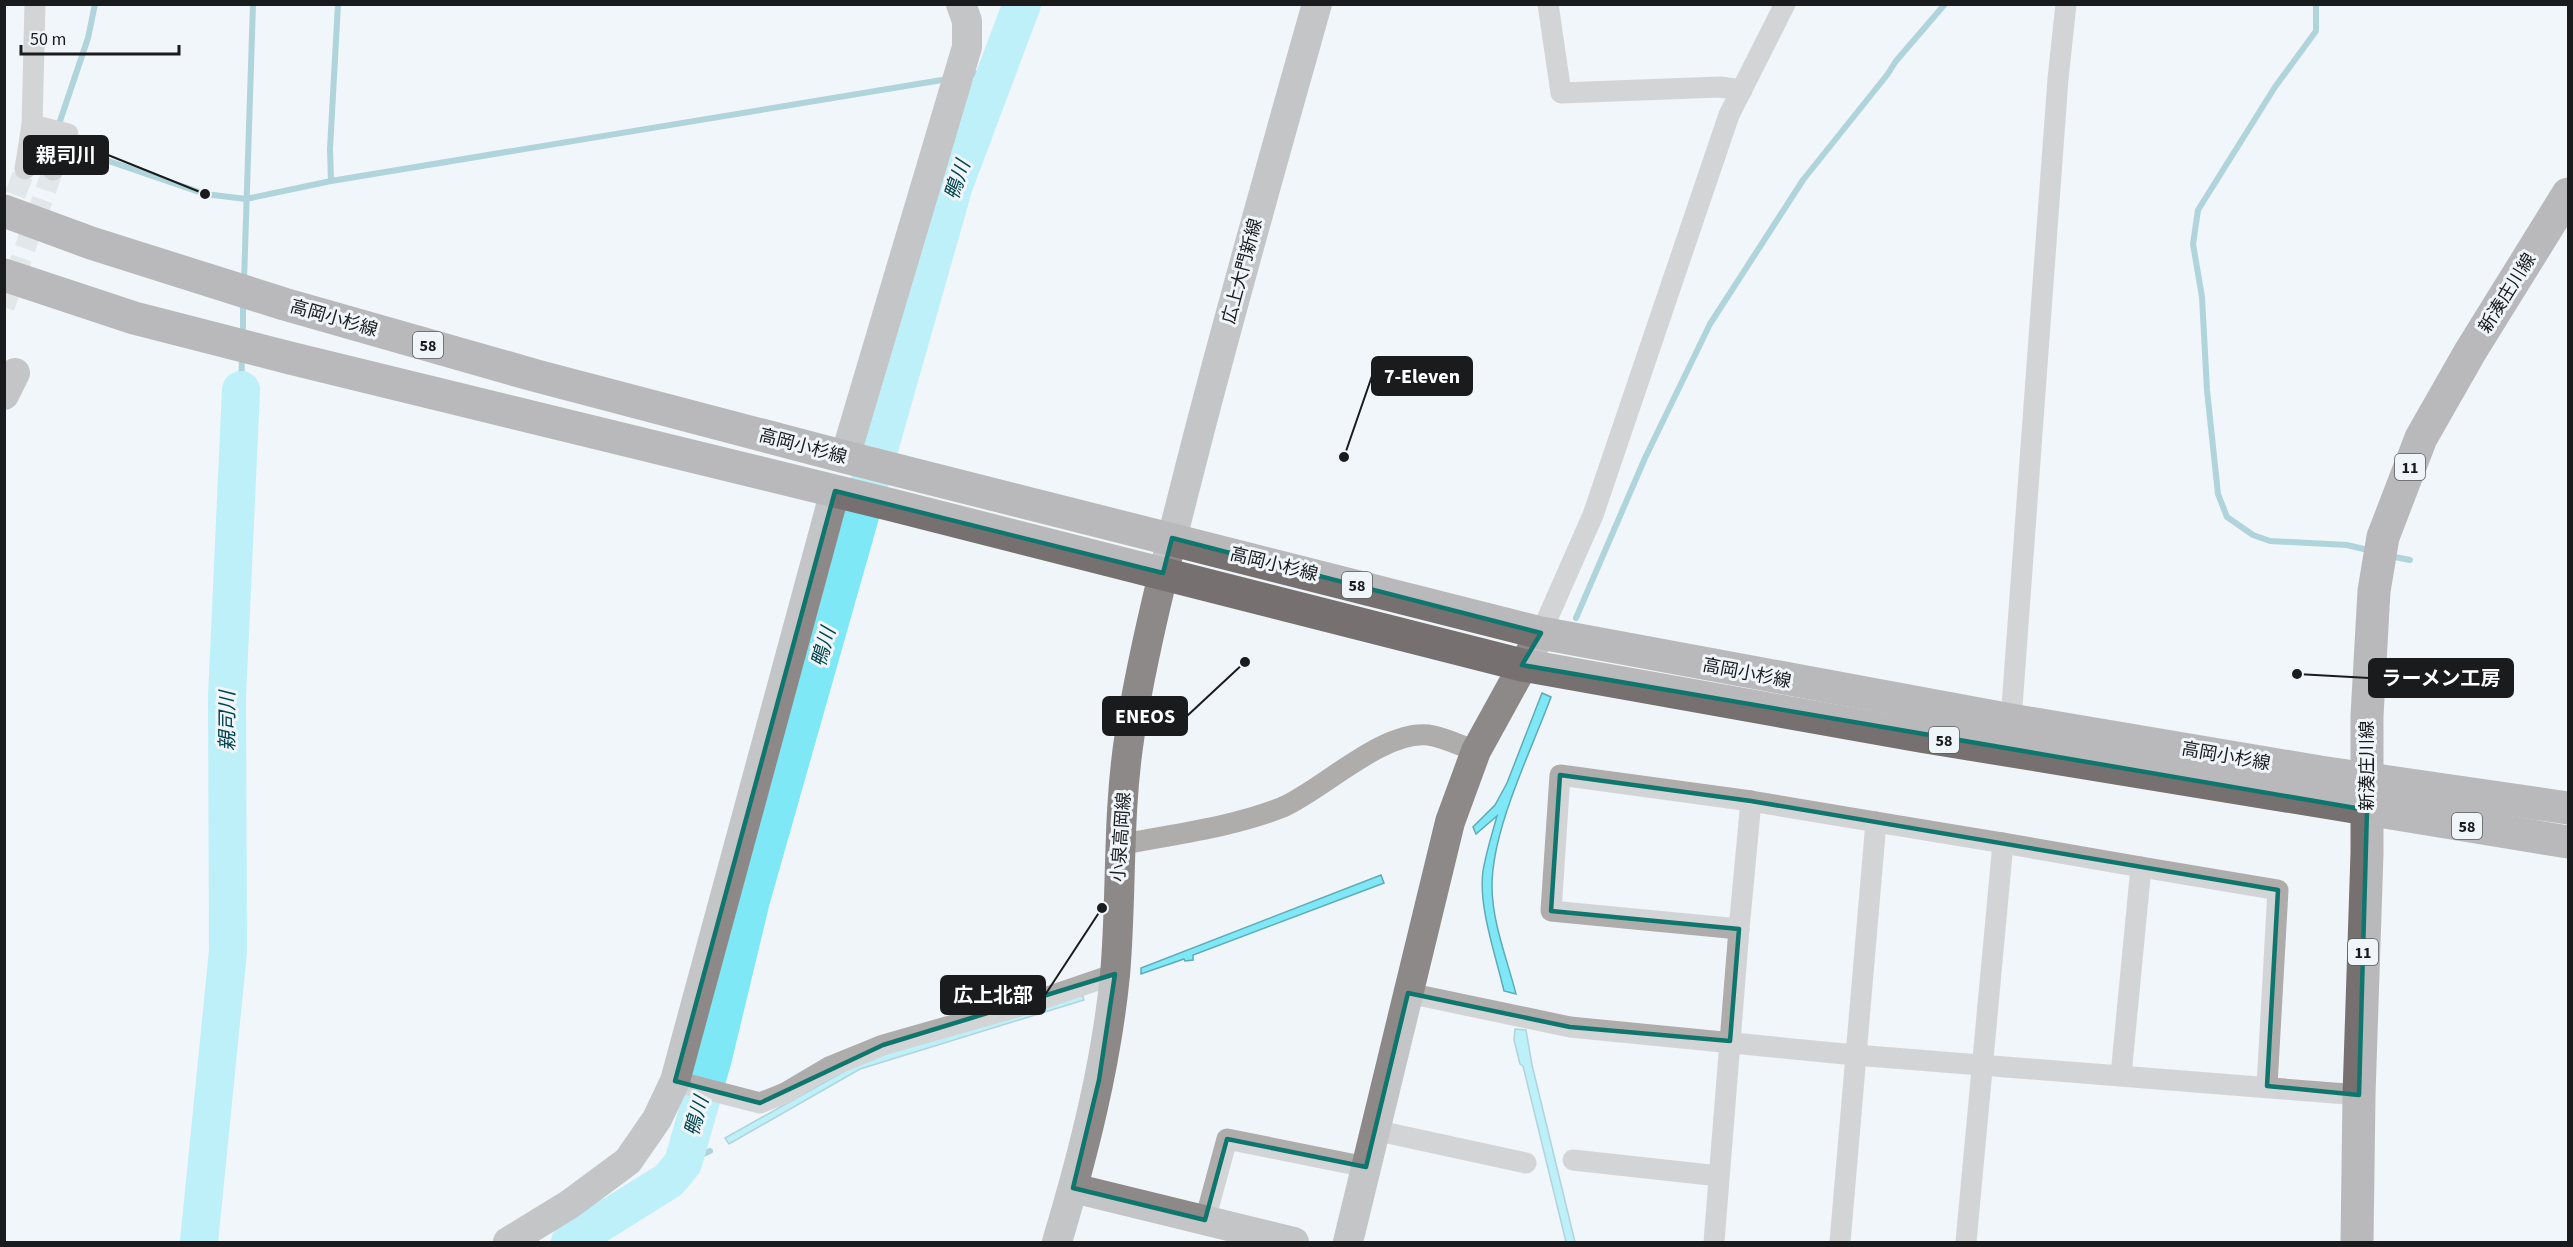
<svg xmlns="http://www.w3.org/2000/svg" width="2573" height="1247" font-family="'Source Sans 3','Noto Sans JP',sans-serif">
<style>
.water{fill:#7fe8f7;stroke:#60aab6;stroke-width:1.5}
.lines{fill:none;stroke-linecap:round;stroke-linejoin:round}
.stream{stroke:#60aab6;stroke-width:6}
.river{stroke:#7fe8f7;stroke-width:38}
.street-tunnel{stroke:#d0d4d8;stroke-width:21;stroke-dasharray:21 10;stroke-linecap:butt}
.street{stroke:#afacac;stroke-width:21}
.secondary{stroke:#8e8989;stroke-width:30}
.primary{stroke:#767071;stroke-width:33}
.marked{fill:none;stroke:#0f766e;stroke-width:4.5;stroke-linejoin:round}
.labels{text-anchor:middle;stroke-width:6;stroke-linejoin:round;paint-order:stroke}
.shield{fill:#f0f5f9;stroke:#5a5c5f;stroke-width:1.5}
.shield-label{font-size:16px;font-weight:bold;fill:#191b1d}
.street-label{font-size:18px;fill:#191b1d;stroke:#f0f5f9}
.water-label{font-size:20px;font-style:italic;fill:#00454d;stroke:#f0f5f9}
.leader{fill:none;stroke:#191b1d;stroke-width:2}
.callout-dot{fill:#191b1d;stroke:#f0f5f9;stroke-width:2}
.callout{fill:#191b1d;stroke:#191b1d;stroke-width:2}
.callout-label{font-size:20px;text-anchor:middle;font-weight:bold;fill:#fff}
</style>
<rect width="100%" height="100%" fill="#f0f5f9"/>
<g class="water">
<path d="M 1012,5 L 1033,5 L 1017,44 L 999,36 Z"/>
<path d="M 1542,693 L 1551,697 C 1531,751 1492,829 1492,886 C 1492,922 1507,959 1516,994 L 1504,991 C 1496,956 1478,906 1483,871 C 1486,853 1492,834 1497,816 L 1476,834 L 1473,827 L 1495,805 L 1507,783 Z"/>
<path d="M 1381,875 L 1384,883 L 1193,955 L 1193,960 L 1185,961 L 1184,959 L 1141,974 L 1141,968 Z"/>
<path d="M 1082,994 L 1084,1000 L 860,1069 L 729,1144 L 725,1138 L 850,1068 L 881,1055 Z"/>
<path d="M 1515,1029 L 1526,1030 L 1532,1065 L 1575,1242 L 1566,1242 L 1523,1066 L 1520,1064 L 1514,1040 Z"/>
</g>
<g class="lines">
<g class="stream">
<path d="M 2316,4 L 2316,31 L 2275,87 L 2198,210 L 2193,244 L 2202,297 L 2207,390 L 2218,494 L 2227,517 L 2253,535 L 2270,541 L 2347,545 L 2372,551"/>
<path d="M 967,75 L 996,70"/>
<path d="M 58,127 L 88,38 L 95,4"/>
<path d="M 53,142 L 205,194 L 246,199 L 331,181 L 948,79"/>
<path d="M 43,170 L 54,140"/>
<path d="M 331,181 L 330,149 L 338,4"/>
<path d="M 244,281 L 253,4"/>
<path d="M 243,335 L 243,300"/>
<path d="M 241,390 L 242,357"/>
<path d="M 2390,556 L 2410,560"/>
<path d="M 1576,618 L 1645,458 L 1710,324 L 1803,180 L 1887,75 L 1896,61 L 1945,4"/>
<path d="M 683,1163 L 710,1151"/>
</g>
<g class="river">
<path d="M 199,1242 L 228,951 L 227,697 L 241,390"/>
<path d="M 570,1242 L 669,1180 L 683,1163 L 713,1058 L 751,900 L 954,185 L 1022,4"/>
</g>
<g class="street-tunnel">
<path d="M 4,224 L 25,169"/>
<path d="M 4,307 L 53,170"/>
</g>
<g class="street">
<path d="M 1548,4 L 1561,93 L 1720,87 L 1742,90"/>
<path d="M 32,125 L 68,134 L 53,170"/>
<path d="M 25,169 L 32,125 L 35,4"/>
<path d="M 1541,633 L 1593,515 L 1729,115 L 1785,4"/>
<path d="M 2011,720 L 2058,79 L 2066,4"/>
<path d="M 1560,775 L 1751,801 L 1739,929 L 1551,911 Z"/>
<path d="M 1751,801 L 1876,822 L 1840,1242"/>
<path d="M 1876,822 L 2003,843 L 1966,1242"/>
<path d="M 2003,843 L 2141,867 L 2121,1075"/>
<path d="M 1119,845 C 1173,834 1230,828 1283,807 C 1322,790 1383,730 1428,735 C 1444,737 1461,746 1476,751"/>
<path d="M 2141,867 L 2278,890 L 2267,1086"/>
<path d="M 1408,993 L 1570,1027 L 1855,1055 L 2359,1095"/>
<path d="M 675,1081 L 760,1103 L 785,1093 L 829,1067 L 883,1045 L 1024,1005 L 1115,974"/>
<path d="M 1374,1130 L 1526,1163"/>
<path d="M 1573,1160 L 1719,1176"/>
<path d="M 1205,1220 L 1227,1139 L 1366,1167"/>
<path d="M 1714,1242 L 1739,929"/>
</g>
<g class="secondary">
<path d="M 4,395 L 15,373"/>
<path d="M 845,457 L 967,47 L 967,21 L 961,4"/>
<path d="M 1073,1188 L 1294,1242"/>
<path d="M 508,1242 L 570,1204 L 628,1161 L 657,1119 L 675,1081 L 835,491"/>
<path d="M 1057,1242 C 1083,1155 1106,1066 1115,975 C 1122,895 1117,814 1130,733 C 1145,641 1169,550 1192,460 C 1231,307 1274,156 1317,4"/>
<path d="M 1348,1242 L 1450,822 L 1476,751 L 1541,633"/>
</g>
<g class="primary">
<path d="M 4,211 L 91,243 L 284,304 L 537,376 L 845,457 L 1541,633 L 2011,720 L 2320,772 L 2568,808"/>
<path d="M 4,275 L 134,318 L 290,358 L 892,505 L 1522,665 L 1920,736 L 2568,842"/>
<path d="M 2357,1242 L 2359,1095 L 2367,853 L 2367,716 L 2374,591 L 2383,537 L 2421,438 L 2470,352 L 2568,194"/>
</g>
</g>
<path d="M0 0H2573V1247H0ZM 835,491 L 1163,573 L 1172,538 L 1541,633 L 1522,665 L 2367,810 L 2359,1095 L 2267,1086 L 2278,890 L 1751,801 L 1560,775 L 1551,911 L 1739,929 L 1730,1041 L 1570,1027 L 1408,993 L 1366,1167 L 1227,1139 L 1205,1220 L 1073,1188 L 1099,1080 L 1115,974 L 883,1045 L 760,1103 L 675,1081 Z" fill="#f0f5f9" fill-opacity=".55" fill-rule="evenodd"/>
<path class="marked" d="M 835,491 L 1163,573 L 1172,538 L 1541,633 L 1522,665 L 2367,810 L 2359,1095 L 2267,1086 L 2278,890 L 1751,801 L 1560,775 L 1551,911 L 1739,929 L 1730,1041 L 1570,1027 L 1408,993 L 1366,1167 L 1227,1139 L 1205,1220 L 1073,1188 L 1099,1080 L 1115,974 L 883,1045 L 760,1103 L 675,1081 Z"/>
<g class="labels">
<g class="shield">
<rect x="413" y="332" width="30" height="26" rx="4.5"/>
<rect x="2395" y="454" width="30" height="26" rx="4.5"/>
<rect x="1342" y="572" width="30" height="26" rx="4.5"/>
<rect x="1929" y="727" width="30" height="26" rx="4.5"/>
<rect x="2452" y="813" width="30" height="26" rx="4.5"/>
<rect x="2348" y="939" width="30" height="26" rx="4.5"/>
</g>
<g class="shield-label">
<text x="428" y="351">58</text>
<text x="2410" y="473">11</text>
<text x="1357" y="591">58</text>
<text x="1944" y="746">58</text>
<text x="2467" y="832">58</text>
<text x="2363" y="958">11</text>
</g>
<g class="street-label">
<text transform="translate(1242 271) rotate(-75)" y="6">広上大門新線</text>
<text transform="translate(2507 293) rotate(-58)" y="6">新湊庄川線</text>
<text transform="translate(334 318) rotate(16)" y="6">高岡小杉線</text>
<text transform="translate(803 446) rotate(15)" y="6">高岡小杉線</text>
<text transform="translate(1274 564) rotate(14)" y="6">高岡小杉線</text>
<text transform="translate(1747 673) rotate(11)" y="6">高岡小杉線</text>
<text transform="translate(2226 756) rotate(10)" y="6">高岡小杉線</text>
<text transform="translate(2367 766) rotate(-90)" y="6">新湊庄川線</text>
<text transform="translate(1121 837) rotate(-86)" y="6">小泉高岡線</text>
</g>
<g class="water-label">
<text transform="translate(957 180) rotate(-71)" y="7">鴨川</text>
<text transform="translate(823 647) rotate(-74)" y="7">鴨川</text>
<text transform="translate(227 721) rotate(-90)" y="7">親司川</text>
<text transform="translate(696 1116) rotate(-74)" y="7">鴨川</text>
</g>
</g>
<path class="leader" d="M205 194L108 155M1344 457L1372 376M2297 674L2369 678M1245 662L1187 716M1102 908L1045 995"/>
<g class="callout-dot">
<circle cx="205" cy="194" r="6"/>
<circle cx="1344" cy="457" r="6"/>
<circle cx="2297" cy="674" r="6"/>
<circle cx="1245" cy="662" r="6"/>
<circle cx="1102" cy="908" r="6"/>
</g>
<g class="callout">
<rect x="24" y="136" width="84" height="38" rx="6"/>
<rect x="1372" y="357" width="100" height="38" rx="6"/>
<rect x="2369" y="659" width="144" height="38" rx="6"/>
<rect x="1103" y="697" width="84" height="38" rx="6"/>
<rect x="941" y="976" width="104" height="38" rx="6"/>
</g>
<g class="callout-label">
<text x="66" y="162">親司川</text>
<text x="1422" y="383">7-Eleven</text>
<text x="2441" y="685">ラーメン工房</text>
<text x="1145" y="723">ENEOS</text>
<text x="993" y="1002">広上北部</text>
</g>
<rect width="2573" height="1247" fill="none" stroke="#191b1d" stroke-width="12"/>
<path d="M21 45v9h158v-9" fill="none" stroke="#191b1d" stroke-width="3"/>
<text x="30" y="45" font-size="18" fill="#191b1d" stroke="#f0f5f9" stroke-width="4.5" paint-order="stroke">50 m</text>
</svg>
